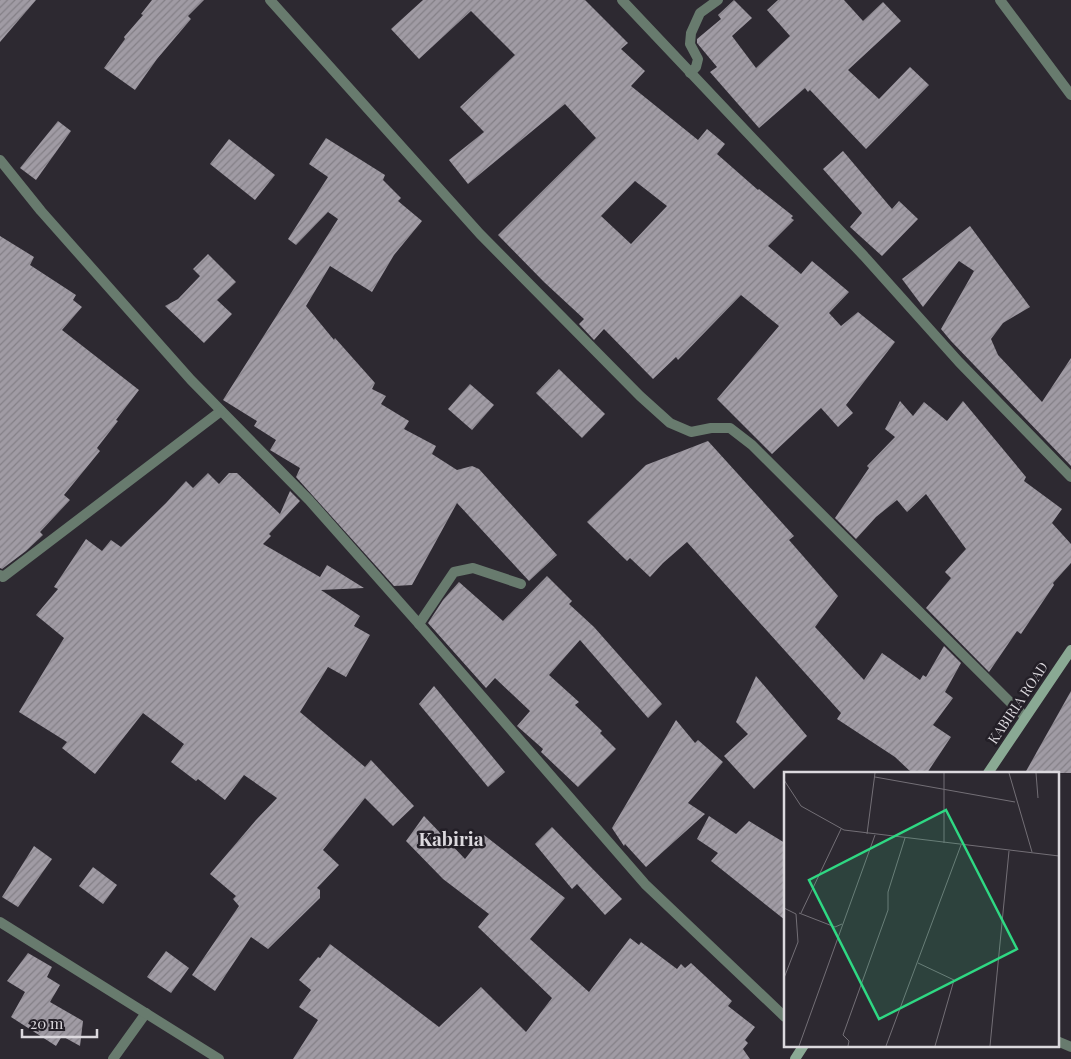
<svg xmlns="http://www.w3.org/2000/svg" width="1071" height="1059" font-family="'Playfair Display',serif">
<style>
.building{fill:url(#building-hatch);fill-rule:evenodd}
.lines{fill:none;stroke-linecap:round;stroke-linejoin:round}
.service{stroke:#687b6e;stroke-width:10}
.minor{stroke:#687b6e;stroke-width:10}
.secondary{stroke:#8aa994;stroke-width:10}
.labels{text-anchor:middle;stroke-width:5;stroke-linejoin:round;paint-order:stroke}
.street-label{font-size:14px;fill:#dcd9de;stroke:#231f27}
.district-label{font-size:19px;font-weight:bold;fill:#dcd9de;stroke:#231f27}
.inset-road{fill:none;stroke:#736f76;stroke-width:1}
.view{fill:#2fd883;fill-opacity:0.15;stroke:#2fd883;stroke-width:2.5}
.inset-edge{fill:none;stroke:#dcd9de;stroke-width:2.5}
</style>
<defs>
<pattern id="building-hatch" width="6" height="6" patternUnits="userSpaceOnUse" patternTransform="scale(1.25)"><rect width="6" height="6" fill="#a09ba4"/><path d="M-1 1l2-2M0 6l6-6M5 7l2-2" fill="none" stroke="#848087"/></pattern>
</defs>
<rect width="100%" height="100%" fill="#2d2931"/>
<g class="building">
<path d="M 0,0 L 36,0 L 0,42 Z"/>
<path d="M 152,0 L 204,0 L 188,16 L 191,19 L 157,59 L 135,90 L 104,68 L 125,39 L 124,37 L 143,15 L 141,14 Z"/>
<path d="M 423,0 L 585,0 L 628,43 L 621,49 L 645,71 L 631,86 L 698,140 L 707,129 L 725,144 L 717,154 L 758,190 L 759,189 L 793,216 L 791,218 L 794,220 L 768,246 L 801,274 L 812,261 L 849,292 L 829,313 L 841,326 L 858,312 L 895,342 L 846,405 L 853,413 L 838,427 L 821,408 L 772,454 L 717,399 L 779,326 L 741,295 L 678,360 L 676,357 L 653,379 L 604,329 L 594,340 L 579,324 L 584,319 L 544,282 L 498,235 L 596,138 L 565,104 L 468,184 L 449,160 L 484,132 L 460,107 L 515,55 L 471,11 L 419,59 L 391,29 ZM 635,181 L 667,206 L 631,244 L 601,216 Z"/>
<path d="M 734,0 L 752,18 L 732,36 L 756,68 L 790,36 L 767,10 L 778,0 L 844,0 L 863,21 L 883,2 L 901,21 L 848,70 L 879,99 L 910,67 L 929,85 L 866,149 L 810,90 L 808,92 L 805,88 L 759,128 L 710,72 L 717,67 L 697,43 L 697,39 L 721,19 L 718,15 Z"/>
<path d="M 58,121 L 71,131 L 36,180 L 20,168 Z"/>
<path d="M 326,138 L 385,175 L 383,180 L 401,198 L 398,201 L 422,221 L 394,255 L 372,292 L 330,266 L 306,306 L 334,340 L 335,338 L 375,383 L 372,389 L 386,396 L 381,404 L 409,421 L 404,429 L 436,446 L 432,454 L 457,470 L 472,466 L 479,469 L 557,555 L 529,581 L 457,503 L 412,585 L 394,586 L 296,477 L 300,468 L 270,450 L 276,440 L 254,426 L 257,421 L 223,400 L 338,219 L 328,212 L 296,245 L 288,239 L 328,177 L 309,164 Z"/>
<path d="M 229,139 L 275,175 L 255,200 L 210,164 Z"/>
<path d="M 843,151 L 892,209 L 899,201 L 918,219 L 882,256 L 850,227 L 862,213 L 823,169 Z"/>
<path d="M 970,226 L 1030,307 L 1003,323 L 991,339 L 998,355 L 1042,402 L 1071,358 L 1071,466 L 951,341 L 941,329 L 974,271 L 959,261 L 923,307 L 902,279 Z"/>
<path d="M 0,236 L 34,257 L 30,265 L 76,295 L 73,300 L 82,307 L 62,330 L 139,390 L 116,420 L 118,421 L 97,448 L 100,451 L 64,495 L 70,500 L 40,532 L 43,535 L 26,551 L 2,569 L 0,568 Z"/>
<path d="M 208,254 L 236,282 L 217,300 L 232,314 L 204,343 L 165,306 L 178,299 L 200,276 L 193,269 Z"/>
<path d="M 559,369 L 605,414 L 582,438 L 536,393 Z"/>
<path d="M 470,384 L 494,405 L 472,430 L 448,409 Z"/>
<path d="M 900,401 L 913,416 L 924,402 L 947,421 L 963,401 L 1026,477 L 1024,481 L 1062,509 L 1052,523 L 1071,544 L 1071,563 L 1053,583 L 1054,585 L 1021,634 L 1017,631 L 989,672 L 926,608 L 951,578 L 945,572 L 966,549 L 926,494 L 907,512 L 897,500 L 876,517 L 856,539 L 835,518 L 869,468 L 867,466 L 895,437 L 885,429 Z"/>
<path d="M 708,441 L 794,536 L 789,540 L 838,596 L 815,627 L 864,680 L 882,653 L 920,680 L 923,675 L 926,677 L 944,646 L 961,663 L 945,692 L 953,698 L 933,725 L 951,737 L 927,773 L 912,773 L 895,757 L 837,719 L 841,713 L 687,542 L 663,563 L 650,577 L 630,558 L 627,561 L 587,522 L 646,465 Z"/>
<path d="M 208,473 L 219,484 L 229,473 L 237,473 L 280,514 L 290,491 L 300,501 L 269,534 L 271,536 L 263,544 L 320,577 L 327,565 L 364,588 L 321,590 L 360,616 L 354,626 L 370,635 L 346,677 L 328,667 L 300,712 L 365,767 L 371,760 L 414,806 L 393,826 L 365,798 L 323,850 L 339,865 L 317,888 L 320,890 L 320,898 L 268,949 L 251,937 L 215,991 L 192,975 L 239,906 L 233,899 L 236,896 L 210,874 L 256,820 L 277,798 L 244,775 L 225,800 L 198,779 L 196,781 L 171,762 L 184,744 L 143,713 L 95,774 L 62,748 L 67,742 L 19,712 L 64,638 L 36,615 L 58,589 L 54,587 L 86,539 L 102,551 L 111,540 L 121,547 L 166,503 L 186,481 L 193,488 Z"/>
<path d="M 547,576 L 572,601 L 569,604 L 594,627 L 662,704 L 648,718 L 580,640 L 549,675 L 579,702 L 575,705 L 602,731 L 600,733 L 616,749 L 578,787 L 541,752 L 543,749 L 517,726 L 530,711 L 495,678 L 486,688 L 428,623 L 443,600 L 459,582 L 503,621 Z"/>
<path d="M 756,676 L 807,736 L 754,789 L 724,756 L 748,734 L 736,722 Z"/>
<path d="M 434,686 L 505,772 L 488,787 L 419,704 Z"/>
<path d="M 1071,691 L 1071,773 L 1025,773 Z"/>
<path d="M 676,720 L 695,743 L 698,740 L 723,762 L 688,803 L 705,814 L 646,867 L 625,844 L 624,846 L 612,828 Z"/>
<path d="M 424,816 L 465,859 L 484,835 L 565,898 L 530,939 L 589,992 L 630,938 L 639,945 L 641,942 L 677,969 L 681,964 L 685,968 L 691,963 L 732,1001 L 728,1006 L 755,1027 L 745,1040 L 748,1043 L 743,1049 L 750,1059 L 293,1059 L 318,1020 L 299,1007 L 311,990 L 299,980 L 318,957 L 320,958 L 330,944 L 439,1027 L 481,987 L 526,1032 L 552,998 L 478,927 L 489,914 L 443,879 L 406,841 Z"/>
<path d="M 709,816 L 736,834 L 749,821 L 785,843 L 785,920 L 711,861 L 718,853 L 697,839 Z"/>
<path d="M 552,827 L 622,899 L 605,915 L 577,884 L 572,889 L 535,844 Z"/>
<path d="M 34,846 L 52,859 L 18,907 L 2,897 Z"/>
<path d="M 93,867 L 117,885 L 103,904 L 79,886 Z"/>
<path d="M 166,951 L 189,968 L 171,993 L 147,977 Z"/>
<path d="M 28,953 L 52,967 L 47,977 L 60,985 L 50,1002 L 83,1021 L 80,1046 L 62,1036 L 56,1046 L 11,1017 L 25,992 L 7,981 Z"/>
</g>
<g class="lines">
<g class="service">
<path d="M 419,624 L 454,572 L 473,568 L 521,584"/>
<path d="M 113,1059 L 146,1013"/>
</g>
<g class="minor">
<path d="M 270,0 L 480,234 L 640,396 L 670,423 L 691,432 L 711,428 L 730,428 L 752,445 L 1025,717"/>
<path d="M 622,0 L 864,256 L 959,362 L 1071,477"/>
<path d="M 1000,0 L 1071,95"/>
<path d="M 690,73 L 696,67 L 698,59 L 690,44 L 691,33 L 700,13 L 718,0"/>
<path d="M 0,160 L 41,211 L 191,380 L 309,500 L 419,624 L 645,884 L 785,1017"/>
<path d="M 0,575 L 3,577 L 221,411"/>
<path d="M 0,922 L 219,1059"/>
<path d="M 1057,1041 L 1071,1047"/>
</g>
<g class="secondary">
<path d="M 988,773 L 1071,650"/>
<path d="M 795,1059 L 804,1045"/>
</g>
</g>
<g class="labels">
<g class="street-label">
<text transform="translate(1018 703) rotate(-56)" y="5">KABIRIA ROAD</text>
</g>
<g class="district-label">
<text x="451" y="846">Kabiria</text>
</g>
</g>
<g transform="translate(784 772)">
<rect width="275" height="275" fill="#2d2931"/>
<path class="inset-road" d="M 225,1 L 248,80M 252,1 L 254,26M 91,5 L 231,30M 0,8 L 17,34 L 60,58 L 275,84M 83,62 L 91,1M 160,71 L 160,1M 0,136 L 12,142 L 14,170 L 0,206M 15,141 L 51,155 L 58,152M 17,141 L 57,57M 134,191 L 170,208 L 151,274M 15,274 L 91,63M 64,274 L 65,269 L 59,263 L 104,138 L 104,120 L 121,66M 102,274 L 177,73M 206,274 L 225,79"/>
<path class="view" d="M 162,38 L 233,177 L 95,247 L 25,108 Z"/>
<rect width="275" height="275" class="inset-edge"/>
</g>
<path d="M22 1029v8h75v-8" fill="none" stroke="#dcd9de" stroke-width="2.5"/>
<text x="30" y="1029" font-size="15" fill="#dcd9de" stroke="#231f27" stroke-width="4" paint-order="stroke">20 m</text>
</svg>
